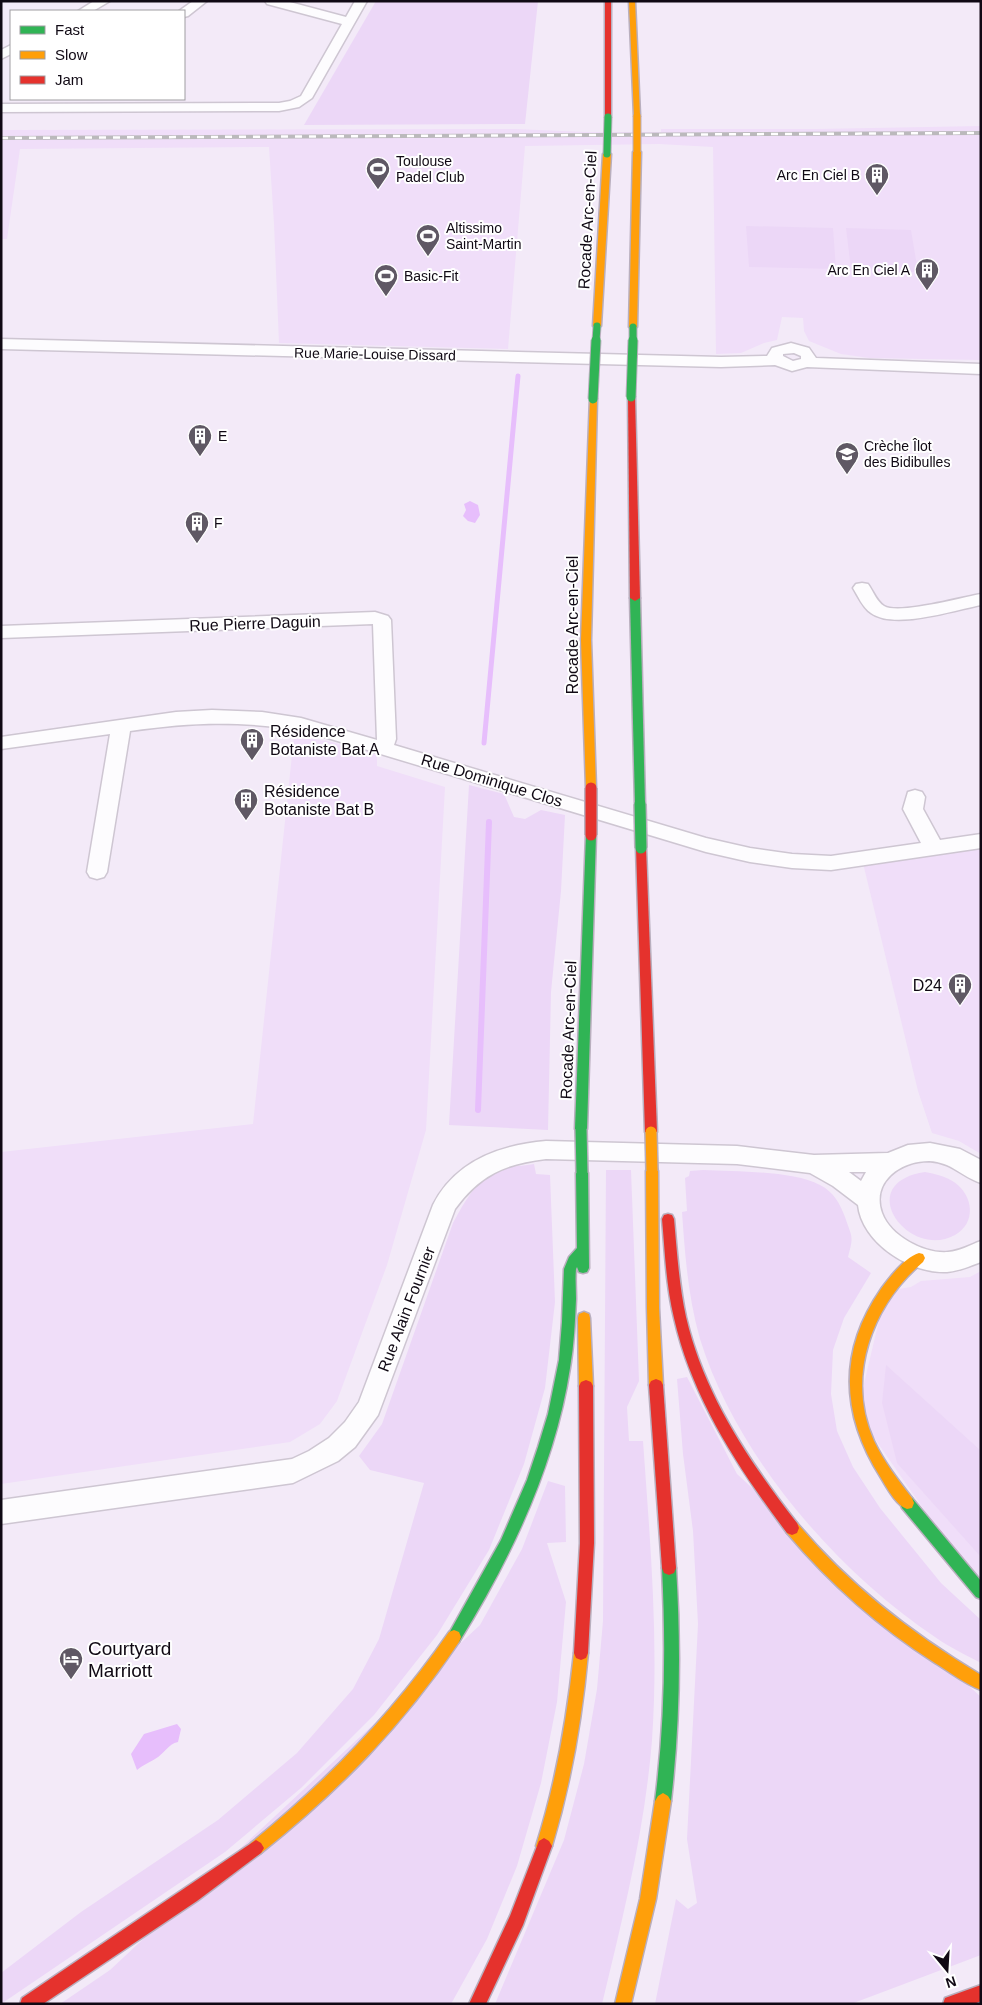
<svg xmlns="http://www.w3.org/2000/svg" width="982" height="2005" font-family="Helvetica,sans-serif">
<style>
.built{fill:#f0def9}
.green{fill:#ecd7f7}
.water{fill:#e7befc}
.lines{fill:none;stroke-linecap:round;stroke-linejoin:round}
.stream-far1{stroke:#e7befc;stroke-width:5}
.stream{stroke:#e7befc;stroke-width:6}
.street-casing{stroke:#cec6d2;stroke-width:3}
.fast-casing{stroke:#b9afbe;stroke-width:3}
.slow-casing{stroke:#b9afbe;stroke-width:3}
.jam-casing{stroke:#b9afbe;stroke-width:3}
.street{fill:#fdfcfe;fill-rule:evenodd}
.fast{fill:#30b455;fill-rule:evenodd}
.slow{fill:#ff9f0a;fill-rule:evenodd}
.jam{fill:#e5322d;fill-rule:evenodd}
.rail-casing{stroke:#bbb9bc;stroke-width:4}
.rail{stroke:#fff;stroke-width:2.5;stroke-dasharray:7;stroke-linecap:butt}
.fast-bridge-far2-casing{stroke:#b9afbe;stroke-width:9;stroke-linecap:butt}
.fast-bridge-far1-casing{stroke:#b9afbe;stroke-width:11;stroke-linecap:butt}
.fast-bridge-casing{stroke:#b9afbe;stroke-width:14;stroke-linecap:butt}
.slow-bridge-far1-casing{stroke:#b9afbe;stroke-width:9;stroke-linecap:butt}
.slow-bridge-casing{stroke:#b9afbe;stroke-width:14;stroke-linecap:butt}
.jam-bridge-casing{stroke:#b9afbe;stroke-width:14;stroke-linecap:butt}
.fast-bridge-far2{stroke:#30b455;stroke-width:7}
.fast-bridge-far1{stroke:#30b455;stroke-width:9}
.fast-bridge{stroke:#30b455;stroke-width:11}
.slow-bridge-far1{stroke:#ff9f0a;stroke-width:7}
.slow-bridge{stroke:#ff9f0a;stroke-width:11}
.jam-bridge{stroke:#e5322d;stroke-width:11}
.labels{text-anchor:middle;stroke-width:4;stroke-linejoin:round;paint-order:stroke}
.far-poi-label{font-size:14px;fill:#100914;stroke:#fff;text-anchor:start}
.far-street-label{font-size:14px;fill:#100914;stroke:#fff}
.street-label{font-size:16px;fill:#100914;stroke:#fff}
.poi-label{font-size:16px;fill:#100914;stroke:#fff;text-anchor:start}
.near-poi-label{font-size:19px;fill:#100914;stroke:#fff;text-anchor:start}
</style>
<rect width="100%" height="100%" fill="#f3eaf8"/>
<g class="built">
<path d="M 981,126 L 981,360 L 869,358 L 841,354 L 809,341 L 804,331 L 803,318 L 782,317 L 777,340 L 764,343 L 741,353 L 716,354 L 713,147 L 659,144 L 525,146 L 508,349 L 279,343 L 274,224 L 269,147 L 20,149 L 7,239 L 1,239 L 1,130 L 516,129 L 585,132 L 661,132 L 661,129 L 817,129 Z"/>
<path d="M 294,736 L 332,742 L 377,755 L 377,766 L 445,787 L 426,1130 L 387,1265 L 337,1401 L 320,1424 L 290,1442 L 1,1484 L 1,1152 L 253,1124 Z"/>
<path d="M 981,841 L 981,1154 L 959,1141 L 932,1133 L 918,1091 L 862,859 Z"/>
<path d="M 981,1271 L 981,1592 L 857,1413 L 886,1291 L 911,1287 L 921,1281 L 970,1277 Z"/>
</g>
<g class="green">
<path d="M 376,1 L 538,1 L 525,124 L 304,125 Z"/>
<path d="M 746,226 L 833,228 L 836,269 L 749,267 Z"/>
<path d="M 846,228 L 911,230 L 918,272 L 851,270 Z"/>
<path d="M 469,785 L 504,794 L 514,817 L 525,819 L 541,810 L 565,815 L 561,891 L 551,992 L 548,1130 L 449,1125 Z"/>
<path d="M 534,1164 L 536,1174 L 550,1175 L 555,1302 L 545,1388 L 524,1464 L 489,1550 L 437,1635 L 374,1715 L 301,1788 L 225,1852 L 1,2004 L 1,1973 L 81,1912 L 218,1820 L 297,1753 L 353,1689 L 379,1639 L 424,1483 L 370,1470 L 359,1456 L 382,1424 L 453,1223 C 464,1203 478,1176 502,1168 C 512,1166 524,1166 534,1164 Z"/>
<path d="M 606,1170 L 631,1170 L 639,1381 L 627,1407 L 629,1441 L 643,1441 C 650,1540 659,1640 652,1740 C 645,1829 623,1917 602,2004 L 495,2004 L 564,1840 L 584,1764 L 597,1689 L 603,1621 Z"/>
<path d="M 703,1170 C 736,1172 791,1170 820,1185 C 834,1192 840,1204 845,1217 C 852,1238 854,1235 848,1257 L 871,1273 L 844,1318 L 833,1350 L 831,1394 L 837,1431 L 853,1467 L 880,1508 L 941,1583 L 981,1620 L 981,1663 C 966,1655 949,1647 935,1637 C 835,1570 736,1455 700,1339 C 688,1297 685,1255 682,1212 L 687,1211 L 685,1178 L 689,1176 L 690,1171 Z"/>
<path d="M 925,1172 C 935,1174 945,1176 954,1182 C 974,1196 976,1223 955,1235 C 909,1261 851,1183 925,1172 Z"/>
<path d="M 886,1365 L 981,1451 L 981,1557 L 897,1463 L 882,1403 Z"/>
<path d="M 687,1377 L 737,1474 L 981,1697 L 981,1955 L 851,2004 L 655,2004 L 676,1899 L 688,1909 L 697,1903 L 687,1839 L 698,1624 L 693,1531 L 683,1454 L 677,1379 Z"/>
<path d="M 548,1481 L 565,1486 L 566,1542 L 547,1543 L 566,1602 L 557,1702 L 541,1783 L 517,1866 L 487,1939 L 451,2004 L 60,2004 L 110,1970 L 480,1625 L 522,1549 Z"/>
</g>
<g class="water">
<path d="M 470,501 L 478,505 L 480,515 L 475,523 L 468,521 L 463,516 L 466,510 L 464,504 Z"/>
<path d="M 177,1724 L 181,1729 L 178,1742 C 168,1744 164,1754 155,1759 C 148,1763 143,1765 137,1770 L 131,1754 L 144,1734 Z"/>
</g>
<g class="lines">
<path class="stream-far1" d="M 484,743 L 518,376"/>
<path class="stream" d="M 478,1110 L 489,822"/>
<g class="street-casing">
<g id="street">
<path d="M 94,1 L 110,1 L 93,11 L 78,11 Z"/>
<path d="M 193,1 L 207,1 L 188,16 L 184,17 L 184,11 L 179,11 Z"/>
<path d="M 265,1 L 286,1 L 346,17 L 355,1 L 367,1 L 312,98 L 299,107 L 279,111 L 1,112 L 1,104 L 279,103 L 290,101 L 301,96 L 342,24 L 267,4 Z"/>
<path d="M 11,45 L 11,54 L 1,59 L 1,50 Z"/>
<path d="M 1,339 L 721,357 L 767,356 L 772,348 L 791,343 L 809,348 L 816,358 L 981,364 L 981,374 L 807,367 L 792,371 L 775,365 L 721,367 L 1,349 ZM 794,353 L 801,356 L 801,359 L 793,361 L 783,356 L 783,354 Z"/>
<path d="M 862,583 L 868,584 C 873,591 877,602 884,606 C 899,615 963,597 981,594 L 981,605 C 955,610 894,630 871,613 C 863,608 858,596 853,588 L 856,584 Z"/>
<path d="M 375,612 L 388,616 L 391,620 L 396,739 L 394,745 L 706,838 L 750,848 L 792,854 L 831,856 L 921,843 L 903,809 L 908,792 L 915,790 L 922,792 L 925,797 L 923,809 L 940,840 L 981,834 L 981,848 L 831,870 L 792,868 L 750,862 L 706,852 L 301,730 C 238,721 192,722 130,731 L 107,872 L 104,877 L 97,879 L 90,877 L 87,872 L 110,734 L 1,749 L 1,737 L 176,712 L 212,710 L 262,712 L 301,718 L 377,740 L 373,624 L 1,638 L 1,626 Z"/>
<path d="M 546,1141 L 737,1146 L 814,1155 L 888,1153 L 908,1145 L 930,1143 L 960,1149 L 981,1160 L 981,1183 C 962,1177 952,1162 929,1161 C 900,1161 871,1182 882,1213 C 891,1237 925,1254 948,1252 C 960,1251 970,1245 981,1241 L 981,1262 C 970,1266 959,1271 947,1272 C 911,1274 862,1243 858,1205 L 833,1186 L 810,1173 L 737,1164 L 546,1159 C 504,1164 480,1175 455,1209 L 378,1415 L 355,1447 L 338,1461 L 293,1483 L 1,1524 L 1,1500 L 292,1459 L 309,1451 L 329,1438 L 345,1422 L 359,1402 L 433,1205 C 455,1161 500,1145 546,1141 ZM 849,1172 L 866,1172 L 861,1181 Z"/>
</g>
</g>
<g class="fast-casing">
<g id="fast">
<path d="M 635,595 L 640,598 L 645,804 L 640,808 L 635,804 L 630,598 Z"/>
<path d="M 591,831 L 596,835 L 587,1129 L 585,1132 L 577,1132 L 575,1129 L 586,835 Z"/>
<path d="M 582,1168 L 586,1169 L 588,1173 L 589,1268 L 587,1272 L 583,1273 L 579,1272 L 577,1267 L 576,1269 C 575,1279 576,1289 576,1299 C 575,1322 574,1345 570,1368 C 555,1466 511,1558 459,1642 L 454,1644 L 449,1642 L 447,1637 L 501,1540 L 527,1480 L 538,1447 L 548,1414 L 559,1360 L 562,1322 L 564,1269 L 569,1257 L 577,1248 L 576,1173 L 578,1169 Z"/>
<path d="M 907,1497 L 912,1498 L 981,1581 L 981,1599 L 976,1597 L 902,1508 L 900,1503 L 902,1498 Z"/>
<path d="M 669,1561 L 674,1563 L 676,1568 C 681,1646 680,1723 671,1801 L 668,1806 L 663,1809 L 658,1806 L 655,1801 C 665,1723 666,1646 662,1568 L 664,1563 Z"/>
</g>
</g>
<g class="slow-casing">
<g id="slow">
<path d="M 629,1 L 635,1 L 640,116 L 637,118 L 634,116 Z"/>
<path d="M 637,150 L 641,152 L 637,327 L 633,329 L 629,327 L 633,152 Z"/>
<path d="M 607,152 L 611,154 L 601,326 L 597,328 L 593,326 L 603,154 Z"/>
<path d="M 590,397 L 596,397 L 597,399 L 591,640 L 596,788 L 591,792 L 586,788 L 581,640 Z"/>
<path d="M 652,1166 L 656,1167 L 658,1171 L 659,1308 L 663,1385 L 661,1389 L 656,1391 L 651,1389 L 649,1385 L 647,1308 L 646,1171 L 648,1167 Z"/>
<path d="M 919,1253 L 923,1254 L 925,1258 L 923,1262 C 872,1305 845,1377 874,1441 C 884,1462 898,1480 912,1498 L 914,1503 L 912,1508 L 907,1509 C 896,1505 887,1488 881,1478 C 841,1415 838,1351 881,1289 C 890,1277 904,1258 919,1253 Z"/>
<path d="M 584,1312 L 589,1314 L 590,1318 L 593,1386 L 591,1390 L 586,1392 L 581,1390 L 579,1386 L 578,1318 L 579,1314 Z"/>
<path d="M 792,1521 L 797,1523 C 849,1585 911,1633 981,1675 L 981,1690 C 965,1684 950,1672 935,1663 C 879,1627 830,1584 787,1533 L 785,1528 L 787,1523 Z"/>
<path d="M 454,1630 L 459,1632 L 461,1637 L 459,1642 C 403,1725 339,1791 261,1853 L 256,1856 L 251,1853 L 248,1848 L 251,1843 C 327,1781 393,1713 449,1632 Z"/>
<path d="M 581,1646 L 586,1648 L 588,1653 C 582,1719 571,1783 552,1846 L 549,1851 L 544,1854 L 539,1851 L 536,1846 C 556,1783 567,1719 574,1653 L 576,1648 Z"/>
<path d="M 663,1793 L 668,1796 L 671,1801 L 656,1899 L 631,2004 L 615,2004 L 640,1899 L 655,1801 L 658,1796 Z"/>
</g>
</g>
<g class="jam-casing">
<g id="jam">
<path d="M 605,1 L 611,1 L 611,117 L 608,119 L 605,117 Z"/>
<path d="M 628,395 L 634,395 L 635,397 L 640,598 L 635,601 L 630,598 Z"/>
<path d="M 641,844 L 646,848 L 657,1132 L 655,1135 L 651,1137 L 647,1135 L 645,1132 L 636,848 Z"/>
<path d="M 668,1214 L 672,1215 L 674,1219 C 677,1252 679,1285 686,1317 C 704,1395 749,1461 797,1523 L 799,1528 L 797,1533 L 792,1535 L 787,1533 C 738,1468 692,1398 674,1318 C 666,1285 665,1252 662,1219 L 664,1215 Z"/>
<path d="M 656,1379 L 661,1381 L 663,1385 L 676,1568 L 674,1573 L 669,1575 L 664,1573 L 662,1568 L 649,1385 L 651,1381 Z"/>
<path d="M 586,1380 L 591,1382 L 593,1386 L 594,1543 L 588,1653 L 586,1658 L 581,1660 L 576,1658 L 574,1653 L 580,1543 L 579,1386 L 581,1382 Z"/>
<path d="M 544,1838 L 549,1841 L 552,1846 L 523,1925 L 486,2004 L 469,2004 L 510,1916 L 539,1841 Z"/>
<path d="M 256,1840 L 261,1843 L 264,1848 L 261,1853 L 197,1901 L 43,2004 L 20,2004 L 22,1998 Z"/>
<path d="M 981,1985 L 981,2001 L 974,2004 L 943,2004 L 945,1998 Z"/>
</g>
</g>
<use href="#street" class="street"/>
<use href="#fast" class="fast"/>
<use href="#slow" class="slow"/>
<use href="#jam" class="jam"/>
<g class="rail-casing">
<path id="rail" d="M 1,138 L 981,133"/>
</g>
<use href="#rail" class="rail"/>
<g class="fast-bridge-far2-casing">
<g id="fast-bridge-far2">
<path d="M 607,154 L 608,117"/>
<path d="M 596,341 L 597,326"/>
<path d="M 633,341 L 633,327"/>
</g>
</g>
<g class="fast-bridge-far1-casing">
<g id="fast-bridge-far1">
<path d="M 631,397 L 633,340"/>
<path d="M 593,399 L 596,340"/>
</g>
</g>
<g class="fast-bridge-casing">
<g id="fast-bridge">
<path d="M 640,804 L 641,848"/>
<path d="M 581,1129 L 582,1173"/>
</g>
</g>
<g class="slow-bridge-far1-casing">
<path id="slow-bridge-far1" d="M 637,116 L 637,152"/>
</g>
<g class="slow-bridge-casing">
<path id="slow-bridge" d="M 651,1132 L 652,1171"/>
</g>
<g class="jam-bridge-casing">
<path id="jam-bridge" d="M 591,788 L 591,835"/>
</g>
<use href="#fast-bridge-far2" class="fast-bridge-far2"/>
<use href="#fast-bridge-far1" class="fast-bridge-far1"/>
<use href="#fast-bridge" class="fast-bridge"/>
<use href="#slow-bridge-far1" class="slow-bridge-far1"/>
<use href="#slow-bridge" class="slow-bridge"/>
<use href="#jam-bridge" class="jam-bridge"/>
</g>
<defs>
<g id="stadium-pin" transform="scale(1.25)"><path d="M0 17L-7.5 6A9.5 9.5 0 1 1 7.5 6Z" fill="#5f5864" stroke="#fff"/><path d="M0-5a6.5 5 0 1 0 0 10a6.5 5 0 1 0 0-10ZM-3.5-1.8h7v3.6h-7Z" fill="#fff"/></g>
<g id="building-pin" transform="scale(1.25)"><path d="M0 17L-7.5 6A9.5 9.5 0 1 1 7.5 6Z" fill="#5f5864" stroke="#fff"/><path d="M-4-6H4V6H1V3H-1V6H-4ZM-2.5-4.3h1.7v1.8h-1.7ZM.8-4.3h1.7v1.8H.8ZM-2.5-1h1.7V.8h-1.7ZM.8-1h1.7V.8H.8Z" fill="#fff"/></g>
<g id="school-pin" transform="scale(1.25)"><path d="M0 17L-7.5 6A9.5 9.5 0 1 1 7.5 6Z" fill="#5f5864" stroke="#fff"/><path d="M0-5L7-2L0 1L-7-2ZM-4 1L0 2.5L4 1V4Q0 6-4 4Z" fill="#fff"/></g>
<g id="hotel-pin" transform="scale(1.25)"><path d="M0 17L-7.5 6A9.5 9.5 0 1 1 7.5 6Z" fill="#5f5864" stroke="#fff"/><path d="M-6-4.5h1.5V1H6V5H4.5V3h-9V5H-6ZM-4 0a1.8 1.8 0 1 1 3.6 0ZM.5 0V-2.5h3Q6-2.5 6 0Z" fill="#fff"/></g>
</defs>
<g fill-rule="evenodd">
<use href="#stadium-pin" x="378" y="169"/>
<use href="#building-pin" x="877" y="175"/>
<use href="#stadium-pin" x="428" y="236"/>
<use href="#building-pin" x="927" y="270"/>
<use href="#stadium-pin" x="386" y="276"/>
<use href="#building-pin" x="200" y="436"/>
<use href="#school-pin" x="847" y="454"/>
<use href="#building-pin" x="197" y="523"/>
<use href="#building-pin" x="252" y="740"/>
<use href="#building-pin" x="246" y="800"/>
<use href="#building-pin" x="960" y="985"/>
<use href="#hotel-pin" x="71" y="1659"/>
</g>
<g class="labels">
<g class="far-poi-label">
<text x="396" y="166">Toulouse<tspan x="396" dy="16">Padel Club</tspan></text>
<text x="860" y="180" text-anchor="end">Arc En Ciel B</text>
<text x="446" y="233">Altissimo<tspan x="446" dy="16">Saint-Martin</tspan></text>
<text x="910" y="275" text-anchor="end">Arc En Ciel A</text>
<text x="404" y="281">Basic-Fit</text>
<text x="218" y="441">E</text>
<text x="864" y="451">Crèche Îlot<tspan x="864" dy="16">des Bidibulles</tspan></text>
<text x="214" y="528">F</text>
</g>
<g class="far-street-label">
<text transform="translate(375 354) rotate(1)" y="5">Rue Marie-Louise Dissard</text>
</g>
<g class="street-label">
<text transform="translate(587 220) rotate(-87)" y="6">Rocade Arc-en-Ciel</text>
<text transform="translate(255 623) rotate(-2)" y="6">Rue Pierre Daguin</text>
<text transform="translate(572 625) rotate(-90)" y="6">Rocade Arc-en-Ciel</text>
<text transform="translate(492 780) rotate(17)" y="6">Rue Dominique Clos</text>
<text transform="translate(568 1030) rotate(-88)" y="6">Rocade Arc-en-Ciel</text>
<text transform="translate(406 1309) rotate(-69)" y="6">Rue Alain Fournier</text>
</g>
<g class="poi-label">
<text x="270" y="737">Résidence<tspan x="270" dy="18">Botaniste Bat A</tspan></text>
<text x="264" y="797">Résidence<tspan x="264" dy="18">Botaniste Bat B</tspan></text>
<text x="942" y="991" text-anchor="end">D24</text>
</g>
<g class="near-poi-label">
<text x="88" y="1655">Courtyard<tspan x="88" dy="22">Marriott</tspan></text>
</g>
</g>
<rect width="982" height="2005" fill="none" stroke="#100914" stroke-width="5"/>
<rect x="10" y="10" width="175" height="90" fill="#ffffff" stroke="#9f9da1"/>
<rect x="20" y="26" width="25" height="8" fill="#30b455" stroke="#9f9da1"/>
<text x="55" y="35" font-size="15" fill="#100914">Fast</text>
<rect x="20" y="51" width="25" height="8" fill="#ff9f0a" stroke="#9f9da1"/>
<text x="55" y="60" font-size="15" fill="#100914">Slow</text>
<rect x="20" y="76" width="25" height="8" fill="#e5322d" stroke="#9f9da1"/>
<text x="55" y="85" font-size="15" fill="#100914">Jam</text>
<g transform="translate(947 1970) rotate(162)" stroke="#ffffff" stroke-width="4" paint-order="stroke">
<path d="M0-4L9 19L0 12L-9 19Z" fill="#100914"/>
<text y="-8" font-size="14" font-weight="bold" text-anchor="middle" fill="#100914">N</text>
</g>
</svg>
